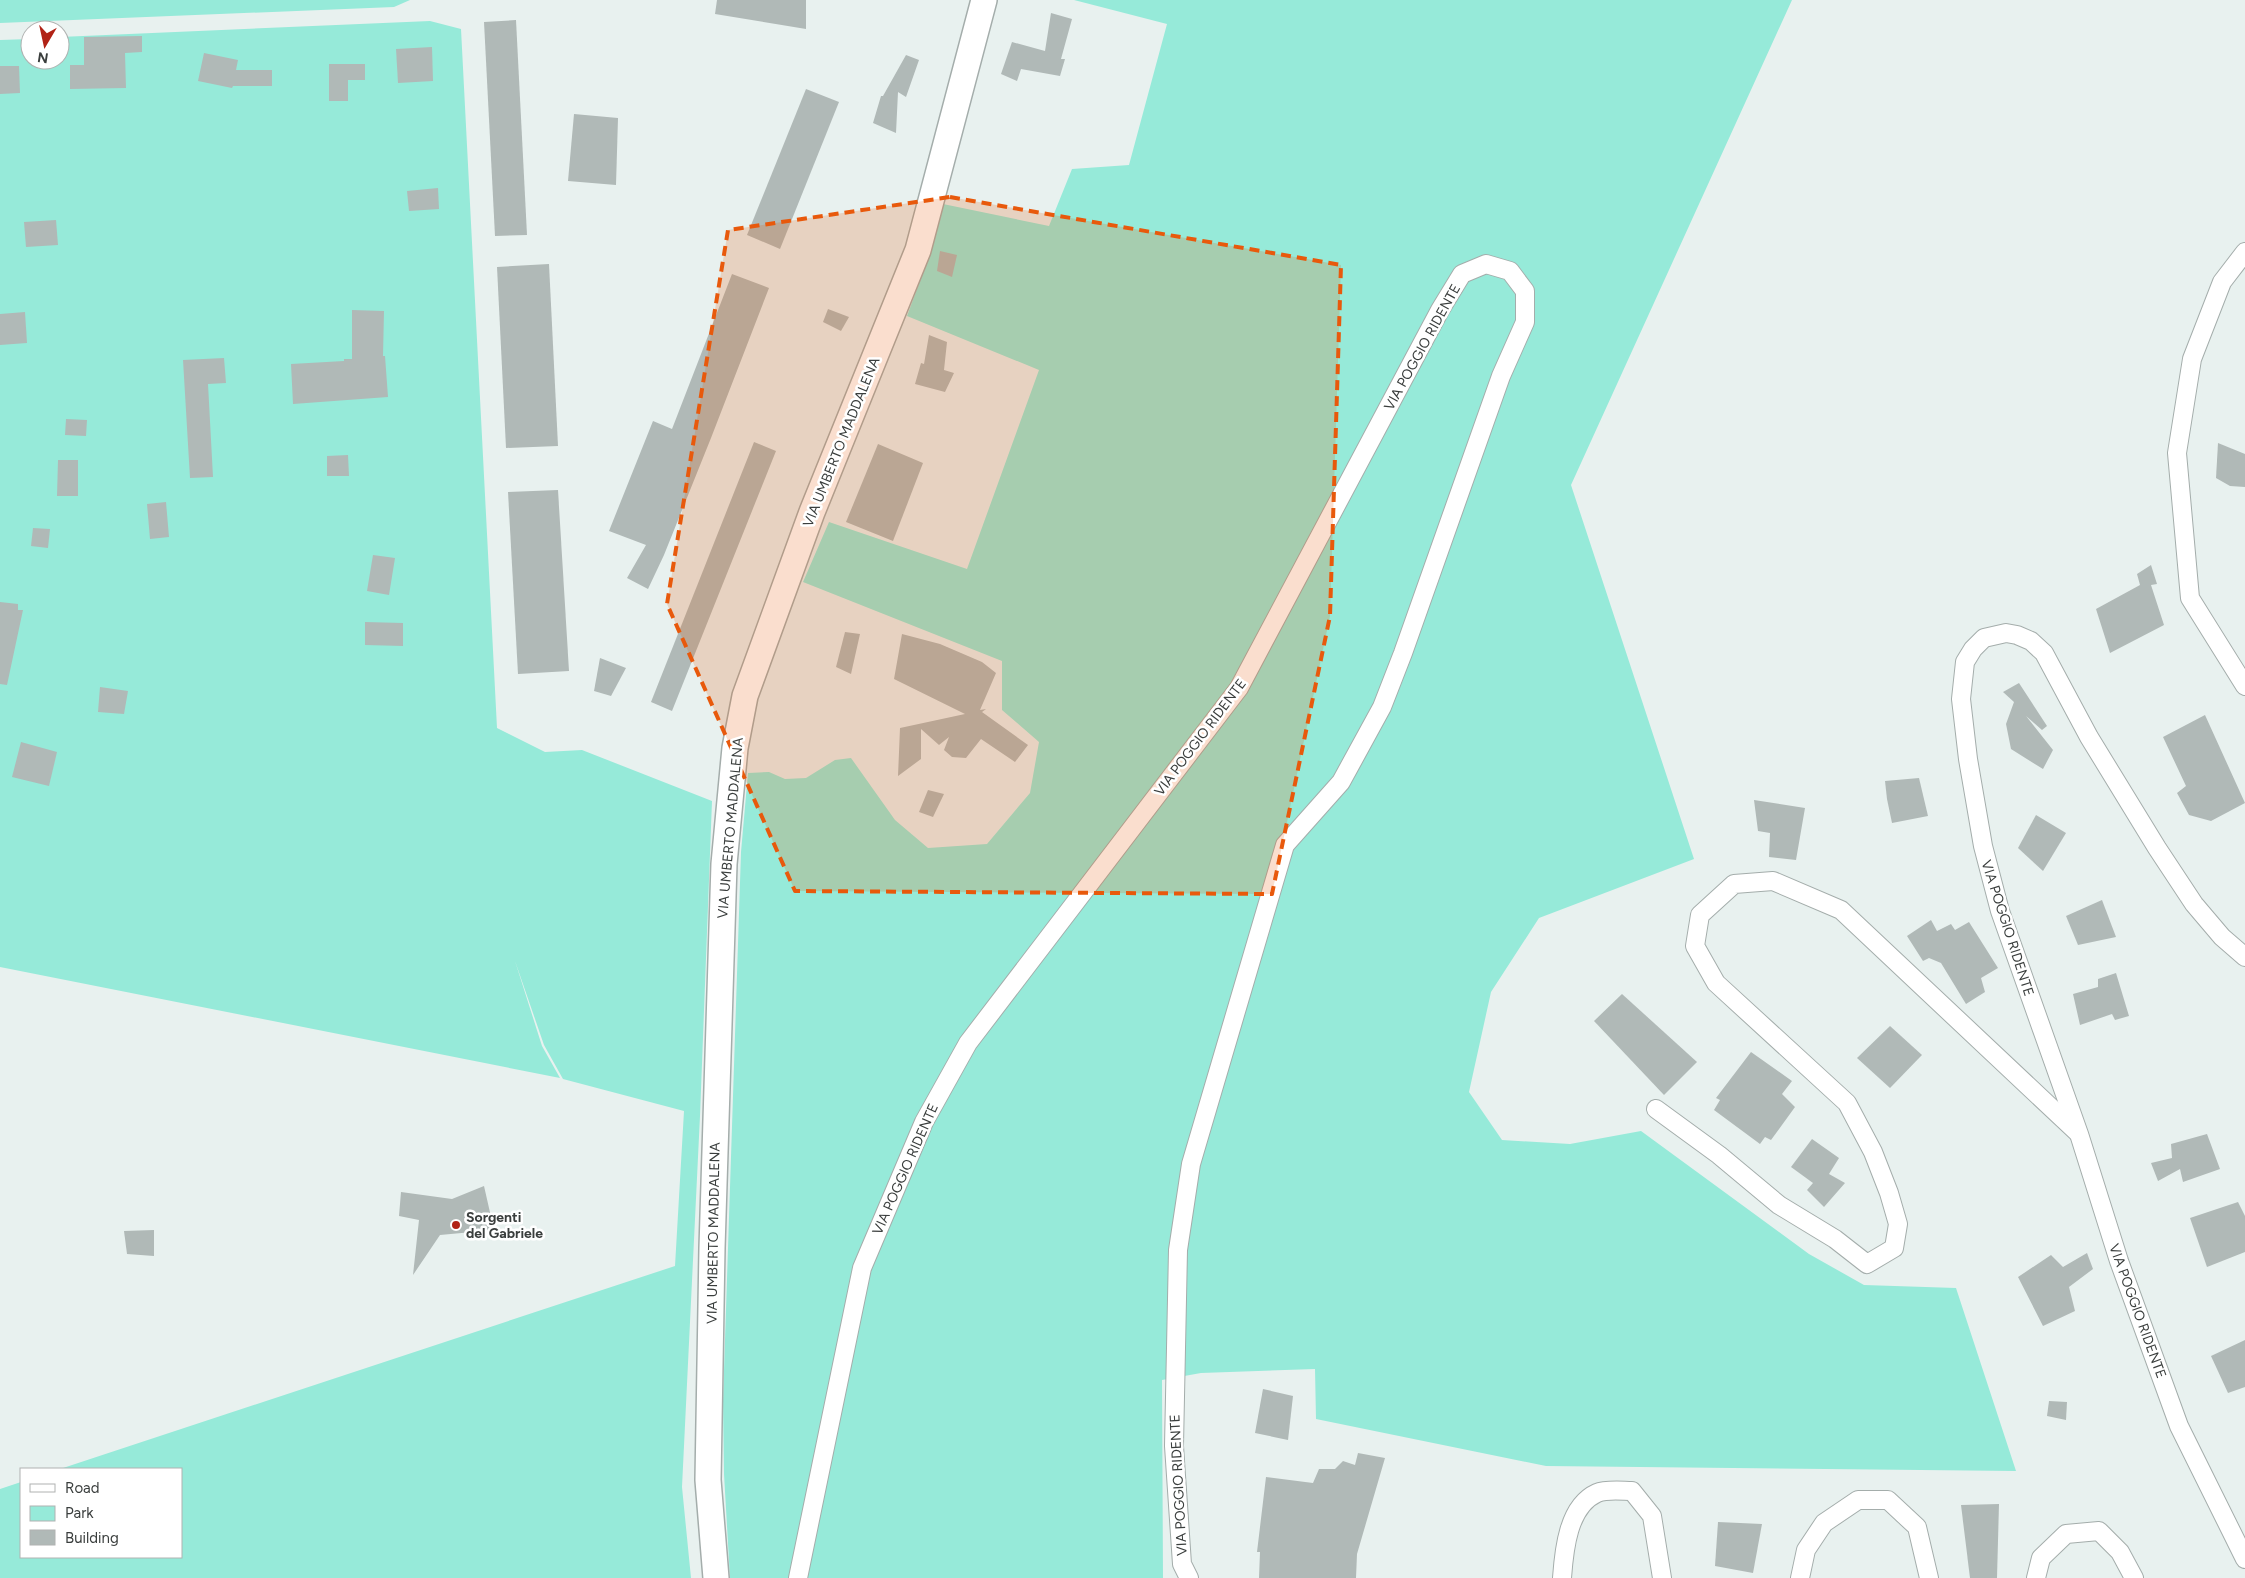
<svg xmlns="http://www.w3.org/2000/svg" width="2245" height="1578" font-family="Figtree,sans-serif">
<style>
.green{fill:#96ead9}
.building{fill:#b0b9b7}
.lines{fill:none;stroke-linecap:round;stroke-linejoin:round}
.street-casing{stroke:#a4adab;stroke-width:20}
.secondary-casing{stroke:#a4adab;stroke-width:28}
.street{stroke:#fff;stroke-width:18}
.secondary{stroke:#fff;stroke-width:25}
.marked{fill:#e8590c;fill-opacity:0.2;stroke:#e8590c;stroke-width:4;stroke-dasharray:10 6;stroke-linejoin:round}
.poi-dot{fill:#b12216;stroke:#fff;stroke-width:2}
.labels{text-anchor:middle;stroke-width:5;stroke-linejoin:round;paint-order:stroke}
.street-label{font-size:14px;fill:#3a3e3d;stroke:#fff}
.poi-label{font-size:14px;font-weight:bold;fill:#3a3e3d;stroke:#fff;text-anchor:start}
</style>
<rect width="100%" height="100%" fill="#e8f1ef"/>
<g class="green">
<path d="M 0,0 L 410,0 L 394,7 L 0,23 Z"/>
<path d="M 1074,0 L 1792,0 L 1571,485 L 1694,859 L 1539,918 L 1491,992 L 1469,1092 L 1502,1140 L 1570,1144 L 1641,1131 L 1809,1254 L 1864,1285 L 1956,1288 L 2016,1471 L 1546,1466 L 1316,1419 L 1315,1369 L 1201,1373 L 1162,1380 L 1163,1578 L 730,1578 L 724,1474 L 723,1401 L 741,852 L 748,773 L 769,772 L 785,779 L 806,778 L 835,760 L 851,758 L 895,820 L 928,848 L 987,844 L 1030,793 L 1039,742 L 1002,710 L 1002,661 L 803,582 L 829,522 L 967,569 L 1039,370 L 907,316 L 928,259 L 943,204 L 1049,226 L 1072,169 L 1129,165 L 1167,24 Z"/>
<path d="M 430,21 L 461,29 L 497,728 L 545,752 L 582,750 L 712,801 L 700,1116 L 682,1487 L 691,1578 L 0,1578 L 0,1489 L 21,1482 L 21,1557 L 181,1557 L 181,1469 L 60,1469 L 675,1266 L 684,1111 L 563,1079 L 544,1045 L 515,961 L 542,1046 L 560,1078 L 0,967 L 0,40 L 30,39 L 30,60 L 60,60 L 60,37 Z"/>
</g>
<g class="building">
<path d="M 717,0 L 806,0 L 806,29 L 715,14 Z"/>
<path d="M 1051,13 L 1072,19 L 1061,59 L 1065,59 L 1060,76 L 1021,69 L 1017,81 L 1001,74 L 1012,42 L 1045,51 Z"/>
<path d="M 516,20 L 527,235 L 495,236 L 484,22 Z"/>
<path d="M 142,36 L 142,52 L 125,53 L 126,88 L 70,89 L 70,65 L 84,65 L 84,37 Z"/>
<path d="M 432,47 L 433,81 L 398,83 L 396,49 Z"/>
<path d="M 204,53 L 238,60 L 236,70 L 272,70 L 272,86 L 233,86 L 232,88 L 198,81 Z"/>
<path d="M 906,55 L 919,60 L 906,97 L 898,92 L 896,133 L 873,123 L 881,96 L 883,96 Z"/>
<path d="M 329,64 L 365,64 L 365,80 L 348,80 L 348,101 L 329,101 Z"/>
<path d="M 0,66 L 19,66 L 20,93 L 0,94 Z"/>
<path d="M 806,89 L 839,102 L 780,249 L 747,235 Z"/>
<path d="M 574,114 L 618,118 L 616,185 L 568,181 Z"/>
<path d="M 438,188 L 439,209 L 409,211 L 407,191 Z"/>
<path d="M 56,220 L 58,245 L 26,247 L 24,222 Z"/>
<path d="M 940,251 L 957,255 L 952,277 L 937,271 Z"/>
<path d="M 549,264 L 558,446 L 506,448 L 497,267 Z"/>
<path d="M 732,274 L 769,288 L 711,438 L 664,555 L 648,589 L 627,578 L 646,545 L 609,531 L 653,421 L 672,429 Z"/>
<path d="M 828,309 L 849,317 L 841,331 L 823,322 Z"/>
<path d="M 352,310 L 384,311 L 383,356 L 385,356 L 388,397 L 293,404 L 291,364 L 344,361 L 344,359 L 352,359 Z"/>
<path d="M 25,312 L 27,343 L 0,345 L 0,314 Z"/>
<path d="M 929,335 L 947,342 L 944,370 L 954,373 L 945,392 L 915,384 L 921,363 L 924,364 Z"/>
<path d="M 224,358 L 226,383 L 208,384 L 213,477 L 190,478 L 183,360 Z"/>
<path d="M 66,419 L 87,420 L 86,436 L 65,435 Z"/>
<path d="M 754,442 L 776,451 L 672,711 L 651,702 Z"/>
<path d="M 2218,443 L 2245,454 L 2245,487 L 2230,486 L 2216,478 Z"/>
<path d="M 878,444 L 923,463 L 893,541 L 846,522 Z"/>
<path d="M 348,455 L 349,476 L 327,476 L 327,456 Z"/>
<path d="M 58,460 L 78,460 L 78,496 L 57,496 Z"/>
<path d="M 558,490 L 569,671 L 518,674 L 508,492 Z"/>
<path d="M 166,502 L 169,537 L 150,539 L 147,504 Z"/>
<path d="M 33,528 L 50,529 L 48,548 L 31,546 Z"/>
<path d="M 373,555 L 395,558 L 389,595 L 367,591 Z"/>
<path d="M 2151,565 L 2157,584 L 2151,585 L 2164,625 L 2110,653 L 2096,609 L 2140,585 L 2137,574 Z"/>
<path d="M 0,602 L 18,604 L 18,610 L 23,610 L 7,685 L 0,684 Z"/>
<path d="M 365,622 L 403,623 L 403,646 L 365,645 Z"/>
<path d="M 845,632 L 860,634 L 851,674 L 836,667 Z"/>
<path d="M 902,634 L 940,644 L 982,662 L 996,673 L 980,710 L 986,709 L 982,712 L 1028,745 L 1015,762 L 981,739 L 966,758 L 952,757 L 944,750 L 949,737 L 939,745 L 921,729 L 921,759 L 898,776 L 900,728 L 965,714 L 894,679 Z"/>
<path d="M 600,658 L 626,668 L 611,696 L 594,691 Z"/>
<path d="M 2019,683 L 2047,726 L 2042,730 L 2026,716 L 2053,750 L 2043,769 L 2011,749 L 2006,724 L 2014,702 L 2003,692 Z"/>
<path d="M 100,687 L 128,691 L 124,714 L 98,712 Z"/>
<path d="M 2205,715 L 2245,803 L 2211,821 L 2189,815 L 2177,793 L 2186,786 L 2163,737 Z"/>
<path d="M 21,742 L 57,752 L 49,786 L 12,777 Z"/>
<path d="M 1919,778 L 1928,816 L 1892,823 L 1887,799 L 1885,781 Z"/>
<path d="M 928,790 L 944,794 L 933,817 L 919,812 Z"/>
<path d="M 1754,800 L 1805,808 L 1796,860 L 1769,857 L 1770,833 L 1758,831 Z"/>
<path d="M 2036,815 L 2066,833 L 2043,871 L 2018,848 Z"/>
<path d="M 2102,900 L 2116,937 L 2078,945 L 2066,916 Z"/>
<path d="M 1931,920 L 1937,931 L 1951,924 L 1955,930 L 1969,922 L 1998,968 L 1981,978 L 1985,992 L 1966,1004 L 1941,963 L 1929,958 L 1923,961 L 1907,936 Z"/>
<path d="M 2116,973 L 2129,1016 L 2115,1020 L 2112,1014 L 2080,1025 L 2073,994 L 2098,987 L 2098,979 Z"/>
<path d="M 1622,994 L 1697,1062 L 1664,1095 L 1594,1021 Z"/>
<path d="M 1890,1026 L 1922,1055 L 1890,1088 L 1857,1058 Z"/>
<path d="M 1751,1052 L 1792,1081 L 1782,1094 L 1795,1107 L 1771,1140 L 1765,1137 L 1760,1144 L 1714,1110 L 1720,1100 L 1716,1098 Z"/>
<path d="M 2207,1134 L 2220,1169 L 2183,1182 L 2180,1169 L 2158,1181 L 2151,1163 L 2172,1158 L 2171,1144 Z"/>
<path d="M 1812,1139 L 1839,1158 L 1829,1174 L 1845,1183 L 1824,1207 L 1807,1190 L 1813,1183 L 1791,1167 Z"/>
<path d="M 484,1186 L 494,1230 L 440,1235 L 413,1275 L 419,1220 L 399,1216 L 401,1192 L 452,1199 Z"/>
<path d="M 2238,1202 L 2245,1216 L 2245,1252 L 2207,1267 L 2190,1218 Z"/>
<path d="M 154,1230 L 154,1256 L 127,1254 L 124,1231 Z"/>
<path d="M 2087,1253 L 2093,1269 L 2069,1287 L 2075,1311 L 2043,1326 L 2018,1277 L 2051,1255 L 2063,1267 Z"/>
<path d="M 2245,1340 L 2245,1387 L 2228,1393 L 2211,1356 Z"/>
<path d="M 1263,1389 L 1293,1396 L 1288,1440 L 1255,1433 Z"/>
<path d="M 2049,1401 L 2067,1402 L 2066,1420 L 2047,1416 Z"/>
<path d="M 1358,1453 L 1385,1458 L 1357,1554 L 1356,1578 L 1259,1578 L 1260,1552 L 1257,1552 L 1266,1477 L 1313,1483 L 1319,1469 L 1335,1469 L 1343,1461 L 1355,1465 Z"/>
<path d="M 1999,1504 L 1997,1578 L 1970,1578 L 1961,1505 Z"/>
<path d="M 1718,1522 L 1762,1524 L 1753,1573 L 1715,1566 Z"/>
</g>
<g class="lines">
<g class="street-casing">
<g id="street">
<path d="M 2245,252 L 2222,282 L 2192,359 L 2177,453 L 2190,598 L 2245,686"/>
<path d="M 2245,957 L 2222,937 L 2194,904 L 2157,848 L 2089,737 L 2044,653 L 2031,641 L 2017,635 L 2006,633 L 1984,638 L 1973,649 L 1965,662 L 1961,699 L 1968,759 L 1983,846 L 2000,911 L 2079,1134 L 2119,1261 L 2179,1426 L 2245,1559"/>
<path d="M 1656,1109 L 1719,1155 L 1779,1205 L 1835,1239 L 1867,1264 L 1894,1248 L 1898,1224 L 1889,1193 L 1873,1152 L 1847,1103 L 1716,983 L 1695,946 L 1700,915 L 1734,884 L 1773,881 L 1841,910 L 2077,1132"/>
<path d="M 798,1578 L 862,1268 L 924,1122 L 968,1043 L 1239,688 L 1440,310 L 1462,274 L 1486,264 L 1510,271 L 1525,291 L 1525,322 L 1501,376 L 1403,653 L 1382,707 L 1341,782 L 1285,845 L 1191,1164 L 1178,1250 L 1174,1446 L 1182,1564 L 1189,1578"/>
<path d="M 1562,1578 C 1564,1550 1568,1506 1597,1493 C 1606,1489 1623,1491 1632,1491 L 1652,1516 L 1662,1578"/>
<path d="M 1800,1578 L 1806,1550 L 1824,1523 L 1858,1500 L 1888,1500 L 1917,1527 L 1929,1578"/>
<path d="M 2036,1578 L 2041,1558 L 2066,1534 L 2099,1531 L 2120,1552 L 2134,1578"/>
</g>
</g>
<g class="secondary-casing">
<path id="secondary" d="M 716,1578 L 708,1480 L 712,1248 L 724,864 L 735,748 L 745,696 L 812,512 L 918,250 L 984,0"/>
</g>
<use href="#street" class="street"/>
<use href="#secondary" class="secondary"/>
</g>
<path class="marked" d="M 950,197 L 1341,265 L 1330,616 L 1272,894 L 795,891 L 667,604 L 728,230 Z"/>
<circle class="poi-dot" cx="456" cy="1225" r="5"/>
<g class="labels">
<g class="street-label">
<text transform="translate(1422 347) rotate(-61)" y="5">VIA POGGIO RIDENTE</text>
<text transform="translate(841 442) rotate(-68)" y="5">VIA UMBERTO MADDALENA</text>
<text transform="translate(1200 737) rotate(-53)" y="5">VIA POGGIO RIDENTE</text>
<text transform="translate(730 828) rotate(-85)" y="5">VIA UMBERTO MADDALENA</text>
<text transform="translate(2008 928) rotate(72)" y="5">VIA POGGIO RIDENTE</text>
<text transform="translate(905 1169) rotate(-66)" y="5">VIA POGGIO RIDENTE</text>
<text transform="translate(713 1233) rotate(-89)" y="5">VIA UMBERTO MADDALENA</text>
<text transform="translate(2138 1311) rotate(70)" y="5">VIA POGGIO RIDENTE</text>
<text transform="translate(1178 1485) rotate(-93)" y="5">VIA POGGIO RIDENTE</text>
</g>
<g class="poi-label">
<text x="466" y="1222">Sorgenti<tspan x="466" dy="16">del Gabriele</tspan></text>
</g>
</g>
<rect x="20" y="1468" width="162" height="90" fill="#ffffff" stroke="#b0b2b1"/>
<rect x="30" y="1484" width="25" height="8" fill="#ffffff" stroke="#b0b2b1"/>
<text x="65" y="1493" font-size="15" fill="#3a3e3d">Road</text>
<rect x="30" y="1506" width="25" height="15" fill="#96ead9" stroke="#b0b2b1"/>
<text x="65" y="1518" font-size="15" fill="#3a3e3d">Park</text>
<rect x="30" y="1530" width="25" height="15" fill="#b0b9b7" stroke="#b0b2b1"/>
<text x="65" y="1543" font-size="15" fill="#3a3e3d">Building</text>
<g transform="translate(45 45) rotate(189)"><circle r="24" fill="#ffffff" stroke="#b0b2b1"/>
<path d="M0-4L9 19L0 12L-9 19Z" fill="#b12216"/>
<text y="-8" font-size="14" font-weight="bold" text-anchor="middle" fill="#3a3e3d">N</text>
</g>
</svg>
